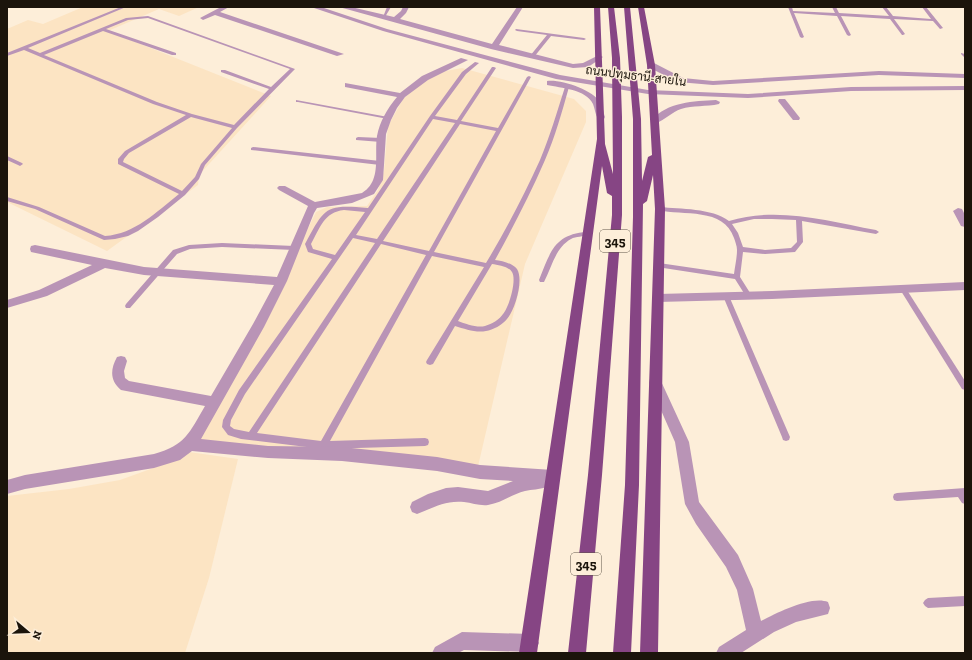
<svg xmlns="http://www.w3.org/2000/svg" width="972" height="660" font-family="'Zilla Slab',Sarabun,serif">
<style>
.built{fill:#fce4c3}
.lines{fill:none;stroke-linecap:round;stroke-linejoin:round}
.lane{fill:#b994b6;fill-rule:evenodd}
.street{fill:#b994b6;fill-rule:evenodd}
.primary{fill:#864584;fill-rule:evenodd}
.labels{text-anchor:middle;stroke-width:3;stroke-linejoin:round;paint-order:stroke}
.far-street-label{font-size:12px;fill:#1b140b;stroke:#fdeed9}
.shield{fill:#fdeed9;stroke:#5f5549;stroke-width:1}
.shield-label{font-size:13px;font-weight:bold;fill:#1b140b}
</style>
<rect width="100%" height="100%" fill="#fdeed9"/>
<g class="built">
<path d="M 83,7 L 199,7 L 179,16 L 159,9 L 108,31 L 271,96 L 199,175 L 198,185 L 107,251 L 7,202 L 7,29 L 28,20 L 43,24 Z"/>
<path d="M 462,68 L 574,99 L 586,111 L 586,122 L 525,264 L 476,475 L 420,463 L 193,446 L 294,257 L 316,212 L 327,207 L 367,206 L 378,190 L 384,171 L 388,126 L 403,99 L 414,89 L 435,73 Z"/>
<path d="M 189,452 L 238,459 L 209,578 L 185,653 L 7,653 L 7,496 L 69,489 L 120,480 L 181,458 Z"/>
</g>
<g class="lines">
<g class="lane">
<path d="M 121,7 L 126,7 L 28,48 L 40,53 L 126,18 L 148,16 L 295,69 L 237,128 L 205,165 L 199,179 L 185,195 L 158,217 L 138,231 L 128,236 L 115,239 L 104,240 L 35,209 L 7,201 L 7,197 L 39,207 L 105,236 C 135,234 156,212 179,194 L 118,164 L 118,159 L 125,151 L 186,115 L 153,104 L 24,50 L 7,56 L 7,53 ZM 148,18 L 290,69 L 271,87 L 225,70 L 221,70 L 221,72 L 269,89 L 234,125 L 192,114 L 157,102 L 44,55 L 103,31 L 172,55 L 176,55 L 176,53 L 106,29 L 128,20 ZM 191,117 L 232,128 L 201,164 L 195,177 L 182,191 L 123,162 L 124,159 L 129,153 Z"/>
<path d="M 387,7 L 391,7 L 385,17 L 383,17 Z"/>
<path d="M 788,7 L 792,7 L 793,11 L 835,13 L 832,7 L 836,7 L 839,13 L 889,16 L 882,7 L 886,7 L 893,16 L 931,19 L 922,7 L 926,7 L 943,28 L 940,29 L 933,21 L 894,19 L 905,34 L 903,35 L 902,35 L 890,19 L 841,16 L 851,35 L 849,36 L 847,35 L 837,16 L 794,13 L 804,37 L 802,38 L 800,37 Z"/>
<path d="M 516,29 L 584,38 L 586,39 L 584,40 L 551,36 L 534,57 L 532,57 L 530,56 L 547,35 L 517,31 L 515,30 Z"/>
<path d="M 961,53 L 965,54 L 965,58 L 961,54 Z"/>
<path d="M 475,62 L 479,63 L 466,74 L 435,116 L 457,120 L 492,67 L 494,67 L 496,68 L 461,121 L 498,128 L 527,77 L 529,76 L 531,77 L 434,252 L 486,263 C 506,230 524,195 540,160 C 550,136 557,112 565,87 L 567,86 L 569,87 C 562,112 555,137 545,160 C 530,195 513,227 495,260 C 502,261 512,263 517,269 C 524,280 515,310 507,319 C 502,325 493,330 486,331 C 476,333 465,329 455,326 L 433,364 L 430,365 L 427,364 L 426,362 L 427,360 L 484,267 L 432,256 L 330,441 L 425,438 L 428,439 L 429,442 L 428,445 L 425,446 L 323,449 L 241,439 L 228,435 L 222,427 L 223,420 L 239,390 L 332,259 L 308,252 L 305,244 C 325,207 325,204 368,208 L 430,116 L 462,72 ZM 433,119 L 455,123 L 377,239 L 356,235 ZM 460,124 L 496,131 L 429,251 L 383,241 ZM 344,210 L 365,212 L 335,255 L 313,249 L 311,244 C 320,228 324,212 344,210 ZM 353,238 L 375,243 L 249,432 L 234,429 L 230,426 L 231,420 L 245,394 ZM 381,244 L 426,255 L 321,441 L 257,433 ZM 492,264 C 498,265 508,266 512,272 C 517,280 509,307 503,314 C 500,319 492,324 485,326 C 477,328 466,324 458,321 Z"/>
<path d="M 296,100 L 388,117 L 390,118 L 388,119 L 298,102 L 296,102 Z"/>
<path d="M 358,137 L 381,138 L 384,140 L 381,142 L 356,140 L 356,138 Z"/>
<path d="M 253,147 L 380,161 L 383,163 L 380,165 L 251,150 L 251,148 Z"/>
<path d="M 7,156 L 22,163 L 23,164 L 20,166 L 18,165 L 7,160 Z"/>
<path d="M 660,207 C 680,209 712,208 729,221 C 777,206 828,221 876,230 L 879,232 L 876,234 L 802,221 L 803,242 L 795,252 L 765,254 L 743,252 L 740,277 L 752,296 L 749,299 L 747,298 L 735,279 L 657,267 L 656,265 L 659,263 L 734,274 C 735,266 737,258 737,250 C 737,246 735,241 734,238 C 724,207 683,216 658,210 L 658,208 ZM 754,219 L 772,219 L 796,220 L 797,242 L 791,248 L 765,250 L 743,247 L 738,233 L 732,224 Z"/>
<path d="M 587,232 L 590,234 L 589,235 C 583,237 576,236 571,239 C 555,248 552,267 544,282 L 540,282 L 539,280 C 550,253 554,234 587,232 Z"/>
<path d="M 222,243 L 294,246 L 297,248 L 294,250 L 222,247 L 190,249 L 177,254 L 130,308 L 126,308 L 125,306 L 126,304 L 173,250 L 189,245 Z"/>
<path d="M 901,287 L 905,287 L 965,381 L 965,390 L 962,389 L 901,291 L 900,289 Z"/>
<path d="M 726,293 L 729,296 L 790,437 L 789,440 L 786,441 L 783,440 L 782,437 L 723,296 Z"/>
<path d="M 965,488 L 965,504 L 962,503 L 958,497 L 897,501 L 894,500 L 893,497 L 894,494 L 897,493 Z"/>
<path d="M 965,596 L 965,606 L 928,608 L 925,606 L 923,603 L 925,600 L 928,598 Z"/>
</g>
<g class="street">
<path d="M 221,7 L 229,7 L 220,12 L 344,54 L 337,56 L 215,15 L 203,20 L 200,18 Z"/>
<path d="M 311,7 L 321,7 L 387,29 L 560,75 L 648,90 L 748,94 L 851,87 L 965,86 L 965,90 L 851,91 L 748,98 L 648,94 L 556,79 L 383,31 Z"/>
<path d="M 339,7 L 351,7 L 394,17 L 401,11 L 403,7 L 409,7 L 406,13 L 400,19 L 492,44 L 517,7 L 523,7 L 499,45 L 573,64 L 583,63 L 599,55 L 603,57 L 588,67 L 573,68 L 491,49 Z"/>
<path d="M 461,58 L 468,60 L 428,80 L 405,97 L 397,108 L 391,120 L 386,134 L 383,180 L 374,194 L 352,203 L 317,208 L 314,213 L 287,281 L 264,327 L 201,439 L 268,446 L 342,447 L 437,457 L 480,465 L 553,470 L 558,472 L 560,477 L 558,482 L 548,484 L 546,487 C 539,490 532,489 525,491 C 512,494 502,503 488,505 C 480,506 472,503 464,502 C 445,500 433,508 417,514 L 412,512 L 410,507 L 412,502 L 428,494 L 446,488 L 458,487 L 488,491 L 513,481 L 480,479 L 437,471 L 342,461 L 268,458 L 192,451 L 180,460 L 154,468 L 25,489 L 7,494 L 7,480 L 25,475 L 154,454 C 186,445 189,433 205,406 L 121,390 C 110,381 110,370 117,357 L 121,356 L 125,357 L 127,361 L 124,371 L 125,378 L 129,381 L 211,396 L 253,324 L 274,285 L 144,275 L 105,268 L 47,296 L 7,308 L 7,300 L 39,290 L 92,265 L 31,252 L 30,249 L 31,246 L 35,245 L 144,267 L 277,277 L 308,206 L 279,190 L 277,188 L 279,186 L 285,186 L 315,202 L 362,193 C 382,181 374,155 377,136 C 380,121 387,109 397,97 L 345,87 L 345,83 L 400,93 L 422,76 Z"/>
<path d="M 648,63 L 654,63 L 683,78 L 713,81 L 879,71 L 965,74 L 965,78 L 879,75 L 713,85 L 678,82 L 648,67 Z"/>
<path d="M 547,81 C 561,79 593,90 600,102 C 603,106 603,112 605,117 L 604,119 L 598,119 C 595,114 595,109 593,104 C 586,89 561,88 547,85 Z"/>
<path d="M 779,99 L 785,99 L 800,118 L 799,120 L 793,120 L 778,101 Z"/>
<path d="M 716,100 L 720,102 L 719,104 C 706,107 693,105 681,109 C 672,112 665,120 656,123 L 652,120 C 667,102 694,101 716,100 Z"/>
<path d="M 958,208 L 962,209 L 965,215 L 965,227 L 961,226 L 953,211 Z"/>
<path d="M 965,282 L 965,290 L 772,299 L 658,302 L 654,301 L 652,298 L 654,295 L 658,294 L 772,291 Z"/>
<path d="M 655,378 L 660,379 L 689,442 L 699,502 L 738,555 L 753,589 L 761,621 C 776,613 812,595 828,602 L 830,608 L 828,614 L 796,622 L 774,632 L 741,653 L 716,653 L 719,647 L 746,630 L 737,590 L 726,567 L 696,524 L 685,504 L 675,442 L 649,383 L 650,379 Z"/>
<path d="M 462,632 L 530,634 L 536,637 L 539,643 L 536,649 L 530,652 L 464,650 L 458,653 L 432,653 L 435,647 Z"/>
</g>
<g class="primary">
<path d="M 594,7 L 600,7 L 605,144 L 613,174 L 612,58 L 608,7 L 614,7 L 620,58 L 622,117 L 622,215 L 602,475 L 586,653 L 568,653 L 588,475 L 612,215 L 612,196 L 607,193 L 602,166 L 537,653 L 519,653 L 597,139 Z"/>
<path d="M 624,7 L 630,7 L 641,119 L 642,181 L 648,157 L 652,155 L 647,65 L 638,7 L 644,7 L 655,65 L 665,209 L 658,653 L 640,653 L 655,209 L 653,175 L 647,201 L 643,204 L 639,485 L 631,653 L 613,653 L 625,485 L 633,217 L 633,119 Z"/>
</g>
</g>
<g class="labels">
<g class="far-street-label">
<text transform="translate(636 76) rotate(7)" y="4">ถนนปทุมธานี-สายใน</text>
</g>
<g class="shield">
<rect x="600" y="230" width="30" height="22" rx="3"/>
<rect x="571" y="553" width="30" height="22" rx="3"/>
</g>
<g class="shield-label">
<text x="615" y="246">345</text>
<text x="586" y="569">345</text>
</g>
</g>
<rect width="972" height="660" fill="none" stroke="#1b140b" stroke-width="16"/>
<g transform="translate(28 632) rotate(109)" stroke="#fdeed9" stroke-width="3" paint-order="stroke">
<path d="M0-3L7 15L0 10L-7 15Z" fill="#1b140b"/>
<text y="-6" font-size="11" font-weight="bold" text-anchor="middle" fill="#1b140b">N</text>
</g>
</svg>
